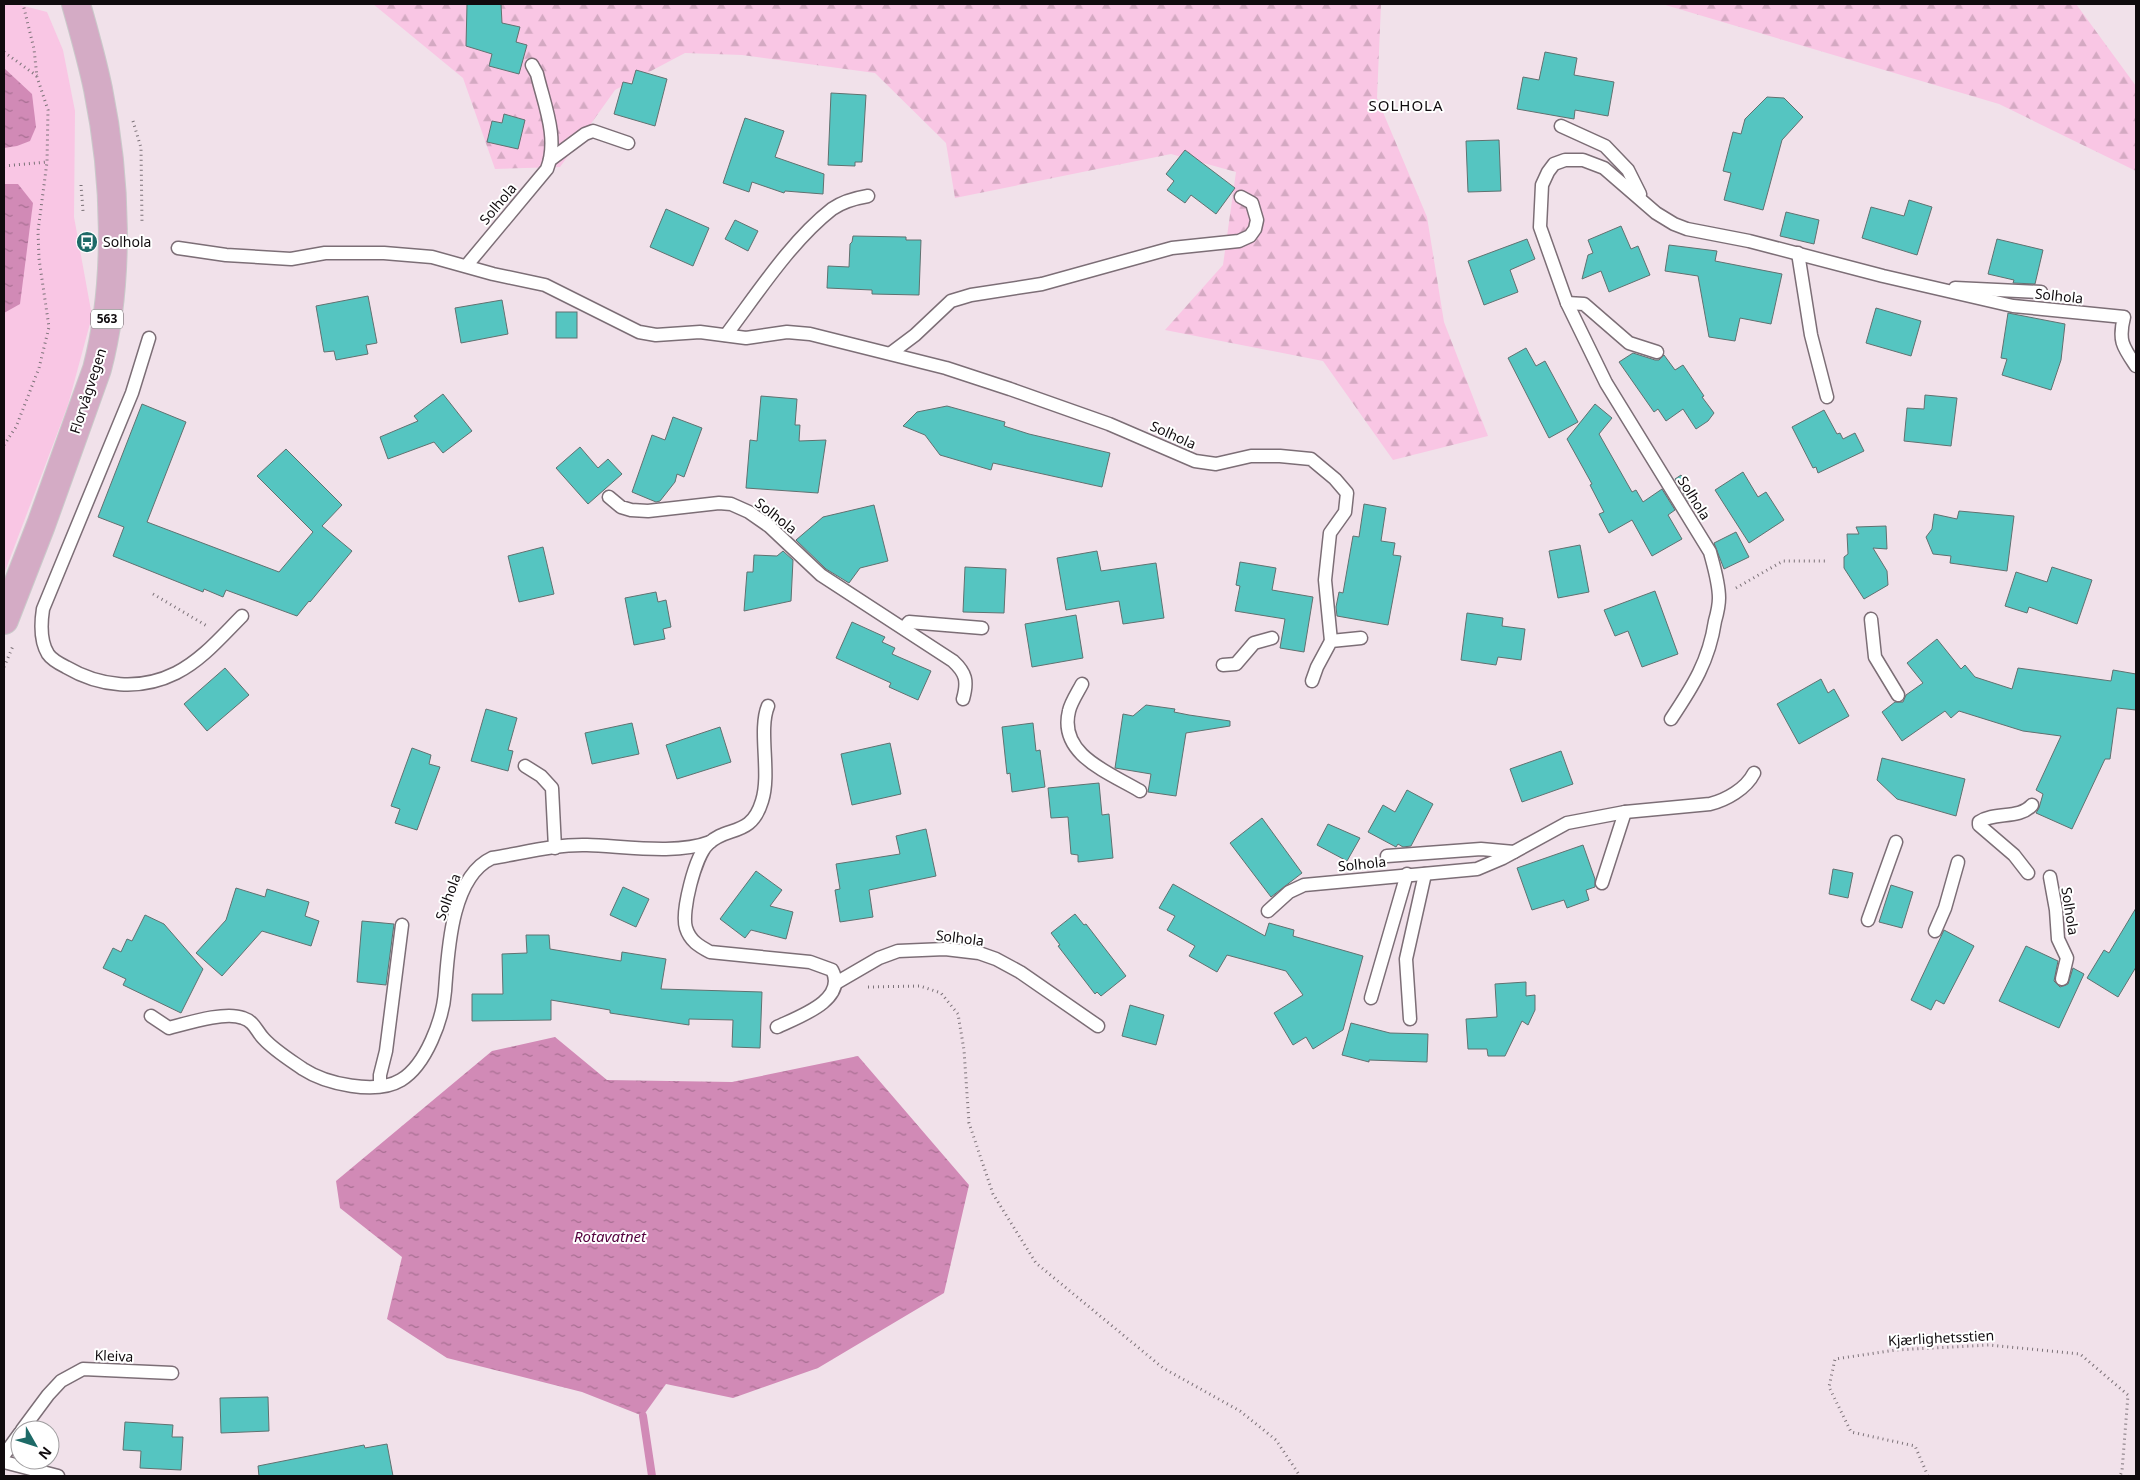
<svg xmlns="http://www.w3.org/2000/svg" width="2140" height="1480" font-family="'Noto Sans',sans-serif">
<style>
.forest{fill:url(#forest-firs)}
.green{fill:#f9c6e4}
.water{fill:url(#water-ripples)}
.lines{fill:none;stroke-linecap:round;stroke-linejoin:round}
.stream{stroke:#d18ab6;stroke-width:8}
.building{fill:#55c5c1;stroke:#617170}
.service-casing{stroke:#7c6e76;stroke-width:15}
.primary-casing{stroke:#cac9ca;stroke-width:30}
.path{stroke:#7c7278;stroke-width:3;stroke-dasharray:1 4;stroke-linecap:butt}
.service{stroke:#fff;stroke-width:12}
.primary{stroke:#d4abc5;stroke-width:28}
.labels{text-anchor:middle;stroke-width:4;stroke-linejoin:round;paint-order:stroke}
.shield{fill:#fff;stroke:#585456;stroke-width:1}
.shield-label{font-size:12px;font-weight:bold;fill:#100b0e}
.street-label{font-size:14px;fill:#100b0e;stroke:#fff}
.poi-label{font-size:14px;fill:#100b0e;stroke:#fff;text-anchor:start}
.neighbourhood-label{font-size:15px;letter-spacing:1px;fill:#100b0e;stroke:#fff}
.water-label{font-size:15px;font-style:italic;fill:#54003e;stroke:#fff}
</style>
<defs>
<pattern id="forest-firs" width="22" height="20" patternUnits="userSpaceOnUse" patternTransform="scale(1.25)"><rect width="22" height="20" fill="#f9c6e4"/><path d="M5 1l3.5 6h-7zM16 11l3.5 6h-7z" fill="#d4a9c2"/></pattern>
<pattern id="water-ripples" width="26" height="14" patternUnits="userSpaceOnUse" patternTransform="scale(1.25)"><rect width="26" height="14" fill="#d18ab6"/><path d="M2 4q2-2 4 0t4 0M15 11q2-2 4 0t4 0" fill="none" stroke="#a86f92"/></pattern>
</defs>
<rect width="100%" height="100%" fill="#f1e1ea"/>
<g class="forest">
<path d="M 373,4 L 1383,4 L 1381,5 L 1377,98 L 1427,217 L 1444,322 L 1488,436 L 1393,460 L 1323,361 L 1165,330 L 1223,265 L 1236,172 L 1171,154 L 955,198 L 946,143 L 875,73 L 742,55 L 685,53 L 615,90 L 560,167 L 495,169 L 463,78 Z"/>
<path d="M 1662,4 L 2076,4 L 2136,86 L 2136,171 L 1999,104 Z"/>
</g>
<path class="green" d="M 4,4 L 16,4 L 47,12 L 63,50 L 75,111 L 74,217 L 92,316 L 68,405 L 4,574 Z"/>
<g class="water">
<path d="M 4,68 L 32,94 L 36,127 L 30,141 L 17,146 L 4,148 Z"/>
<path d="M 4,184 L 18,184 L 33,203 L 20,304 L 4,313 Z"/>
<path d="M 555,1037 L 607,1080 L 732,1082 L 858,1056 L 969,1185 L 944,1293 L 818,1368 L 733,1398 L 666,1384 L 643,1416 L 582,1392 L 447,1358 L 387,1319 L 402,1257 L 340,1208 L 336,1181 L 492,1051 Z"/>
</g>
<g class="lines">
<path class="stream" d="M 643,1416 L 652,1476"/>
</g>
<g class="building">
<path d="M 467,4 L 501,4 L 502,23 L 520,27 L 516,42 L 527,45 L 519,74 L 489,66 L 492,54 L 466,46 Z"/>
<path d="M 1545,52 L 1577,58 L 1574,75 L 1614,82 L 1608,116 L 1575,110 L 1574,119 L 1517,109 L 1523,77 L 1539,80 Z"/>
<path d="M 636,70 L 667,79 L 655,126 L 614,114 L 623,82 L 632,84 Z"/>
<path d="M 831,93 L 866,95 L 862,162 L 855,162 L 855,166 L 828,165 Z"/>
<path d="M 1767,97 L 1784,98 L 1803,117 L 1782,140 L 1763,210 L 1724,200 L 1731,173 L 1723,171 L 1733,132 L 1741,134 L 1745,119 Z"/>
<path d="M 504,114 L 525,120 L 518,149 L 487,142 L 492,121 L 502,123 Z"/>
<path d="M 745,118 L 784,131 L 775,157 L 824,174 L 823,194 L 785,191 L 784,193 L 752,182 L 749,192 L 723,183 Z"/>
<path d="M 1499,140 L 1501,191 L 1468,192 L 1466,141 Z"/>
<path d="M 1185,150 L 1235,188 L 1216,214 L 1191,195 L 1185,203 L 1167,190 L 1174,181 L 1166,174 Z"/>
<path d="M 1909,200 L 1932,207 L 1917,255 L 1862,238 L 1871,207 L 1904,216 Z"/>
<path d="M 666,209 L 709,228 L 693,266 L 650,247 Z"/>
<path d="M 1786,212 L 1819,220 L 1814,244 L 1780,236 Z"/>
<path d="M 735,220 L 758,231 L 748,251 L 725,239 Z"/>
<path d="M 1621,226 L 1631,249 L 1638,246 L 1650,275 L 1609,292 L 1601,271 L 1582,279 L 1588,255 L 1593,253 L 1588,240 Z"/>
<path d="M 853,236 L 906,237 L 906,240 L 921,240 L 919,295 L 872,294 L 872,290 L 827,288 L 828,266 L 849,267 L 850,244 L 852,242 Z"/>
<path d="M 1527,239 L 1535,259 L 1510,270 L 1518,292 L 1484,305 L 1468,261 Z"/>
<path d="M 1997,239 L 2043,250 L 2035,284 L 2013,283 L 2014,280 L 1988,274 Z"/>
<path d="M 1669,245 L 1717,251 L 1715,261 L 1782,274 L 1771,324 L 1740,318 L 1735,341 L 1709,337 L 1698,276 L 1665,271 Z"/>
<path d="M 368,296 L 377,343 L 366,345 L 368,354 L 336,360 L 334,351 L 324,352 L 316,306 Z"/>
<path d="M 502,300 L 508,334 L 461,343 L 455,308 Z"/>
<path d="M 1876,308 L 1921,321 L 1911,356 L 1866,343 Z"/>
<rect x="556" y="312" width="21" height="26"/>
<path d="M 2008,313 L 2065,324 L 2061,360 L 2051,390 L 2002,375 L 2007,359 L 2001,358 Z"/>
<path d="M 1526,348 L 1536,366 L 1545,361 L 1578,422 L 1549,438 L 1508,358 Z"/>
<path d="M 1633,353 L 1655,360 L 1659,360 L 1664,355 L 1675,370 L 1683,365 L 1704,396 L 1702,397 L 1714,413 L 1708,421 L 1696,429 L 1683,409 L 1666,421 L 1658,409 L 1654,412 L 1619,362 Z"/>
<path d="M 443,394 L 472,431 L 443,453 L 434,442 L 388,459 L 380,437 L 418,421 L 414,416 Z"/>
<path d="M 1925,395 L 1957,398 L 1951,446 L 1904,441 L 1907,408 L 1924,409 Z"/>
<path d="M 761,396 L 797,399 L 795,425 L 800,425 L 799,441 L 826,440 L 818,493 L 746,488 L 750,440 L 757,441 Z"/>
<path d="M 142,404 L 186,422 L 147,522 L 279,572 L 313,532 L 257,476 L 286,449 L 342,505 L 322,526 L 352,551 L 310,602 L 309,601 L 297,616 L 226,590 L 223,597 L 204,589 L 203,592 L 113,556 L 124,527 L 98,517 Z"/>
<path d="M 1595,404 L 1612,418 L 1599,434 L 1632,492 L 1636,490 L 1643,502 L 1662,489 L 1675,510 L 1668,515 L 1682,539 L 1652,556 L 1632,520 L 1609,533 L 1599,514 L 1604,512 L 1590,485 L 1592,484 L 1567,439 Z"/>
<path d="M 947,406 L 1005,422 L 1004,426 L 1029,434 L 1110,453 L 1102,487 L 993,463 L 991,470 L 940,455 L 925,435 L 903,426 L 917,412 Z"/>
<path d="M 1824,410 L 1837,434 L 1840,433 L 1843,439 L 1855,433 L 1864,451 L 1818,473 L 1816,467 L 1813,468 L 1792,427 Z"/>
<path d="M 673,417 L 702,428 L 684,477 L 677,474 L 675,482 L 660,501 L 656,502 L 632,492 L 652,435 L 665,440 Z"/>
<path d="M 580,447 L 598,468 L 608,459 L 622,474 L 588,504 L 556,468 Z"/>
<path d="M 1743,472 L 1758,497 L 1766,492 L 1784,520 L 1749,543 L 1715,490 Z"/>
<path d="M 1681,475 L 1696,495 L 1688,501 L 1675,479 Z"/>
<path d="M 1364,504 L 1386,508 L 1381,541 L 1395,543 L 1393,555 L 1401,556 L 1388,625 L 1337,616 L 1336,607 L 1339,592 L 1343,593 L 1353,536 L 1359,537 Z"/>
<path d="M 874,505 L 888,561 L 860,568 L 849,583 L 826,569 L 796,540 L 823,517 Z"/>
<path d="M 1959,511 L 2014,516 L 2007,571 L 1950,563 L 1951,556 L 1933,554 L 1926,537 L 1932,529 L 1934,514 L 1957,519 Z"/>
<path d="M 1886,526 L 1887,549 L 1873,548 L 1887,571 L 1888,585 L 1864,599 L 1844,568 L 1844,557 L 1848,554 L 1847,534 L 1859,534 L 1856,527 Z"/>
<path d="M 1736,532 L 1749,557 L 1724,569 L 1714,543 Z"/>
<path d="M 1580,545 L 1589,592 L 1558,598 L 1549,551 Z"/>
<path d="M 543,547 L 554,594 L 519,602 L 508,556 Z"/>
<path d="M 783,551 L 793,560 L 791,601 L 744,611 L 747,572 L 753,572 L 754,555 L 777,556 Z"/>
<path d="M 1097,551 L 1101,571 L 1156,563 L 1164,618 L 1123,624 L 1119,601 L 1066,610 L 1057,558 Z"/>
<path d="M 1240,562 L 1276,568 L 1272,590 L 1313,597 L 1304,652 L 1280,648 L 1285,619 L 1235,611 L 1240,586 L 1236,585 Z"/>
<path d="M 965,567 L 1006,569 L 1004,613 L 963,612 Z"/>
<path d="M 2052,567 L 2092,580 L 2077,624 L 2029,607 L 2027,613 L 2005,606 L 2016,572 L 2047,582 Z"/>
<path d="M 1655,591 L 1678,654 L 1642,667 L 1628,631 L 1615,636 L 1604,610 Z"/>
<path d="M 656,592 L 658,602 L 666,600 L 671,627 L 663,629 L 665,639 L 634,645 L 625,598 Z"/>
<path d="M 1467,613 L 1503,618 L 1502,626 L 1525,629 L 1521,660 L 1498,657 L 1496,665 L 1461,660 Z"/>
<path d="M 1076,615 L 1083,658 L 1032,667 L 1025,624 Z"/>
<path d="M 852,622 L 885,637 L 882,642 L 895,648 L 892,654 L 931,671 L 918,700 L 889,687 L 891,683 L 836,658 Z"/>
<path d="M 1937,639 L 1961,669 L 1965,665 L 1975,677 L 2012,689 L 2018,668 L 2111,681 L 2113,670 L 2136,674 L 2136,710 L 2117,708 L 2110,759 L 2105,759 L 2072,829 L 2036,813 L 2039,808 L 2043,794 L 2036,790 L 2061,736 L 2023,731 L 1959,711 L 1951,718 L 1945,711 L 1902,741 L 1882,712 L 1895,702 L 1903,702 L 1906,695 L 1923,683 L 1907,663 Z"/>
<path d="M 225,668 L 249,695 L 207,731 L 184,704 Z"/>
<path d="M 1821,679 L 1828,693 L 1834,689 L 1849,716 L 1799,744 L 1777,704 Z"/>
<path d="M 1146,705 L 1175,709 L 1174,712 L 1189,715 L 1230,721 L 1230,726 L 1186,733 L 1176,796 L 1148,792 L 1151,774 L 1115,768 L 1123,714 L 1133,716 Z"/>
<path d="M 486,709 L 517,718 L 508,750 L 513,751 L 508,771 L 471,761 Z"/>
<path d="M 632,723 L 639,754 L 592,764 L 585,733 Z"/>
<path d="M 1033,723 L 1036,751 L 1040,750 L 1045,787 L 1012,792 L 1010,773 L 1007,774 L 1002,727 Z"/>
<path d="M 720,727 L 731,762 L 677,779 L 666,745 Z"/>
<path d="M 890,743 L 901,794 L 852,805 L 841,754 Z"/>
<path d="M 412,748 L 431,755 L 429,764 L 440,767 L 417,830 L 395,823 L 400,809 L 391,806 Z"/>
<path d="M 1561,751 L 1573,784 L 1522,802 L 1510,769 Z"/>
<path d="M 1882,758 L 1965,779 L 1956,816 L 1897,799 L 1877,780 Z"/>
<path d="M 1099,783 L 1102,815 L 1109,814 L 1113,858 L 1078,862 L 1078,855 L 1071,854 L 1068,817 L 1051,818 L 1048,788 Z"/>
<path d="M 1407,790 L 1433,804 L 1411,846 L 1403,847 L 1398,844 L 1396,847 L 1368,832 L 1383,805 L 1395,812 Z"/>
<path d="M 1262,818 L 1302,873 L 1271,897 L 1230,843 Z"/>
<path d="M 1328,824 L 1360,838 L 1347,861 L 1317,845 Z"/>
<path d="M 926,829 L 936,876 L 869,890 L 873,917 L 840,922 L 835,890 L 840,889 L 836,864 L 900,854 L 896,836 Z"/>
<path d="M 1583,845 L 1595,879 L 1595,887 L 1586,890 L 1589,900 L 1567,908 L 1564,900 L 1532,910 L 1517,868 Z"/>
<path d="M 1833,869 L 1853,873 L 1848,898 L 1829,894 Z"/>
<path d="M 756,871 L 782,890 L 770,906 L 793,912 L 786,939 L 751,930 L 745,938 L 720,919 Z"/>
<path d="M 1173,884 L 1265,936 L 1269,923 L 1294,930 L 1293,936 L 1363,956 L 1343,1030 L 1313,1049 L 1306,1037 L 1293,1045 L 1274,1013 L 1303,995 L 1286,971 L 1227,955 L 1217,972 L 1189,956 L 1195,946 L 1167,930 L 1175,916 L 1159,908 Z"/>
<path d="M 1891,885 L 1913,892 L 1902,928 L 1879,922 Z"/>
<path d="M 623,887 L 649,899 L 636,927 L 610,915 Z"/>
<path d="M 236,888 L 265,897 L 267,889 L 309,902 L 305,916 L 319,921 L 311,946 L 262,931 L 222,976 L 196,953 L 226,920 Z"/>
<path d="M 2136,908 L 2136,967 L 2118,997 L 2087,978 L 2104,950 L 2109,953 Z"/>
<path d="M 1075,914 L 1084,925 L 1086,924 L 1126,976 L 1101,996 L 1097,992 L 1095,994 L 1058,946 L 1060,945 L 1051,933 Z"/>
<path d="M 145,915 L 164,924 L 203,969 L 181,1013 L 123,985 L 126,979 L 103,968 L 113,948 L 121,952 L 127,939 L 132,941 Z"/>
<path d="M 362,921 L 394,924 L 386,985 L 357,982 Z"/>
<path d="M 1944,930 L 1974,946 L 1944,1004 L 1936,1000 L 1931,1010 L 1911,1000 Z"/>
<path d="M 526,935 L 549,935 L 550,949 L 621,961 L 622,952 L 666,959 L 661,989 L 762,992 L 760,1048 L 732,1047 L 733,1020 L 689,1019 L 689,1025 L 610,1013 L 610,1010 L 551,1000 L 551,1020 L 472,1021 L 472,994 L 503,994 L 502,954 L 527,953 Z"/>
<path d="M 2026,946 L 2058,961 L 2054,981 L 2060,987 L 2068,984 L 2073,968 L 2084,974 L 2059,1028 L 1999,1001 Z"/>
<path d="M 1526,982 L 1526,996 L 1535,995 L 1535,1010 L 1528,1025 L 1522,1021 L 1505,1056 L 1488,1056 L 1487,1049 L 1468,1049 L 1466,1019 L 1497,1017 L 1495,984 Z"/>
<path d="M 1130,1005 L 1164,1015 L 1156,1045 L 1122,1036 Z"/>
<path d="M 1351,1023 L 1390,1033 L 1428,1034 L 1427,1062 L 1369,1060 L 1369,1062 L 1342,1055 Z"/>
<path d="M 268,1397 L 269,1431 L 221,1433 L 220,1398 Z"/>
<path d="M 125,1422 L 173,1425 L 172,1437 L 183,1437 L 181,1470 L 140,1468 L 141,1451 L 123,1450 Z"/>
<path d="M 387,1444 L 393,1476 L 259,1476 L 258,1466 L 364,1445 L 365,1448 Z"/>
</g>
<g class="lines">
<g class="service-casing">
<g id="service">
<path d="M 1561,126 L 1605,146 L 1628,170 L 1640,194"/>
<path d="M 550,160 L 585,134 L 593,131 L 628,143"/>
<path d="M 178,248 L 226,255 L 291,259 L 325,253 L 384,253 L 432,257 L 493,274 L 545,285 L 639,332 L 656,335 L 700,332 L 746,338 L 787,332 L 810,334 L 946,368 L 1010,389 L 1109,424 L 1195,461 L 1216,464 L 1251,456 L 1280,456 L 1311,459 L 1335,479 L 1347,493 L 1345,512 L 1330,533 L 1325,580 L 1331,641"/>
<path d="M 1798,253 L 1811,335 L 1827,397"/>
<path d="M 467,265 L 547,169 C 559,138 544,104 537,74 L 532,65"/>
<path d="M 1955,288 L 2041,292"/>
<path d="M 1567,303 L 1584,304 L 1629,343 L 1657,352"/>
<path d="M 726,335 C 757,294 791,241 832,209 C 842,202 856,198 868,196"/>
<path d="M 149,338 L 132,393 L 43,609 C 41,622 40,641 48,654 C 52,660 60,664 66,667 C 100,687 140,691 176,673 C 202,660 222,636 242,616"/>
<path d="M 891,353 L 915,335 L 951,301 L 971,295 L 1042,284 L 1172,248 L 1239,241 L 1250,236 L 1255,229 L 1257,220 L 1252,203 L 1241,197"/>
<path d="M 609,497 L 621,507 L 631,510 L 648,511 L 719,503 L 731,504 L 749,512 L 769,526 L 821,575 L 953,661 C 966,673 968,681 963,699"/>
<path d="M 1871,619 L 1875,657 L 1898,695"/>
<path d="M 904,628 L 909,622 L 982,628"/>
<path d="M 1223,665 L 1236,664 L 1254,643 L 1272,638"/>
<path d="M 1312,681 L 1317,667 L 1331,641 L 1361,638"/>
<path d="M 1082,684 C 1078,692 1071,702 1069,711 C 1058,755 1110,773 1140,791"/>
<path d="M 768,706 C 758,730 771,773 762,801 C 751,838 727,825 708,844 C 695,856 681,912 686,928 C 690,941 699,946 710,952 L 810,962 L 832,970 C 848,1000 798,1017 777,1027"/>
<path d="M 1671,719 C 1693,686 1709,661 1715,621 C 1717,614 1719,605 1719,598 C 1719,583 1714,567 1710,552 L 1606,383 L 1567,303 L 1540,227 L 1542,185 L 1548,172 L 1554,164 L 1565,160 L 1583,160 L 1604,168 L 1656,213 L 1674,224 L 1687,229 L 1749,241 L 1883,276 L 2013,306 L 2124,317 C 2118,341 2123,347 2136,366"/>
<path d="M 525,766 L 541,776 L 552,788 L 555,848"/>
<path d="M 1387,856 L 1481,849 L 1514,852"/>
<path d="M 2028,873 L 2014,855 L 1979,825 L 1979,822 C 1995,811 2019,820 2032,805"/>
<path d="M 2050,877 L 2056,910 L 2058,939 L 2067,958 L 2062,979"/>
<path d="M 1602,883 L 1625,812"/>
<path d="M 1268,911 L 1289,892 L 1304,885 L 1477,869 L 1503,858 L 1567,823 L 1625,812 L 1710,804 C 1726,800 1746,789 1754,773"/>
<path d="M 1868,920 L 1896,842"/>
<path d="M 1935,931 L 1945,908 L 1958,862"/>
<path d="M 836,983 L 879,958 L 898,951 L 945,949 L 979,953 L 996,959 L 1020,972 L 1098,1026"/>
<path d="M 1371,998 L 1407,874"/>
<path d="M 151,1016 L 169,1028 C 188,1023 225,1011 243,1018 C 255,1022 256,1031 264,1039 C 274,1050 290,1060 303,1069 C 326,1084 376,1095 401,1080 C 426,1065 443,1019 445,991 C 448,951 451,877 492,858 C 523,853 556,844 587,845 C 623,846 677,855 710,842"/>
<path d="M 1410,1019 L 1406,959 L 1425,874"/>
<path d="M 380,1086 L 380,1075 L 386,1051 L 402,925"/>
<path d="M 22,1430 L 48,1395 L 61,1381 L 83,1369 L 172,1373"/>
<path d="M 4,1455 L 20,1433"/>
<path d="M 4,1462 L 58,1476"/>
</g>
</g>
<g class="primary-casing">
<path id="primary" d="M 4,620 L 41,525 L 97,369 C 120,282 116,177 98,89 C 92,60 84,32 76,4"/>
</g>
<g class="path">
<path d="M 4,52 L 37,76"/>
<path d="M 133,121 L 141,148 L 142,223"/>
<path d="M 4,166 L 47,162"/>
<path d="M 81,185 L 83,211"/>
<path d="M 4,445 L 16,427 L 39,368 L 49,327 L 39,259 L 38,231 L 47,162 L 48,110 L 37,77 L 34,49 L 23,4"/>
<path d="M 1736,588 L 1783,561 L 1826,561"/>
<path d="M 153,594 L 207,626"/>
<path d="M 4,667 L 13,646"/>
<path d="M 868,987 L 920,986 L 941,993 L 958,1014 L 964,1050 L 969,1123 L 993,1194 L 1036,1263 L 1163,1368 L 1240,1411 L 1276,1440 L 1300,1476"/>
<path d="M 1928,1476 L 1915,1446 L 1851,1432 L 1829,1387 L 1835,1359 L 1896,1350 L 1989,1345 L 2080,1354 L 2128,1395 L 2122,1471 L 2120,1476"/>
</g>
<use href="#service" class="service"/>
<use href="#primary" class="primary"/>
</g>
<defs>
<g id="bus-disc" transform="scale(1.125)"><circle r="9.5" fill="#1d6a67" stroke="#fff"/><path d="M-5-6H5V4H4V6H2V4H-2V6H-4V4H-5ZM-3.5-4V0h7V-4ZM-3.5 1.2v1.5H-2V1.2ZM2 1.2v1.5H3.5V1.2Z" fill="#fff"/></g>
</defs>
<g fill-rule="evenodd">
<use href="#bus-disc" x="87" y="242"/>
</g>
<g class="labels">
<rect class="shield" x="91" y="309.5" width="32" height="19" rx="4"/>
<g class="shield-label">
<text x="107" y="323">563</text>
</g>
<g class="street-label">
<text transform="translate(498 204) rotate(-50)" y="5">Solhola</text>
<text transform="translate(2059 296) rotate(6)" y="5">Solhola</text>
<text transform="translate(88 391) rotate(-72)" y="5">Florvågvegen</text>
<text transform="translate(1173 435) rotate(24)" y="5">Solhola</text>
<text transform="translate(1694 498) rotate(58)" y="5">Solhola</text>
<text transform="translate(776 516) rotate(38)" y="5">Solhola</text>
<text transform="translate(1362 864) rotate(-6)" y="5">Solhola</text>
<text transform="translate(448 897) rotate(-70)" y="5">Solhola</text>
<text transform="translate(2070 911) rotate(81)" y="5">Solhola</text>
<text transform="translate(960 938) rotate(7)" y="5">Solhola</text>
<text transform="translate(1941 1338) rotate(-3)" y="5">Kjærlighetsstien</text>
<text transform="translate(114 1356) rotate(2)" y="5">Kleiva</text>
</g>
<g class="poi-label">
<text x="103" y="247">Solhola</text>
</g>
<g class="neighbourhood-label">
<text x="1406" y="111">SOLHOLA</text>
</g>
<g class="water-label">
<text x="610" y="1242">Rotavatnet</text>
</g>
</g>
<rect width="2140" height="1480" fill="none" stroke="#100b0e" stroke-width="10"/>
<g transform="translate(35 1445) rotate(129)"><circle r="24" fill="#ffffff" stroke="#9f9d9f"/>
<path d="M0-4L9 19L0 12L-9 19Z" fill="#1d6a67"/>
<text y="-8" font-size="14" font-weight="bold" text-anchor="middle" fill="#100b0e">N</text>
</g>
</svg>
